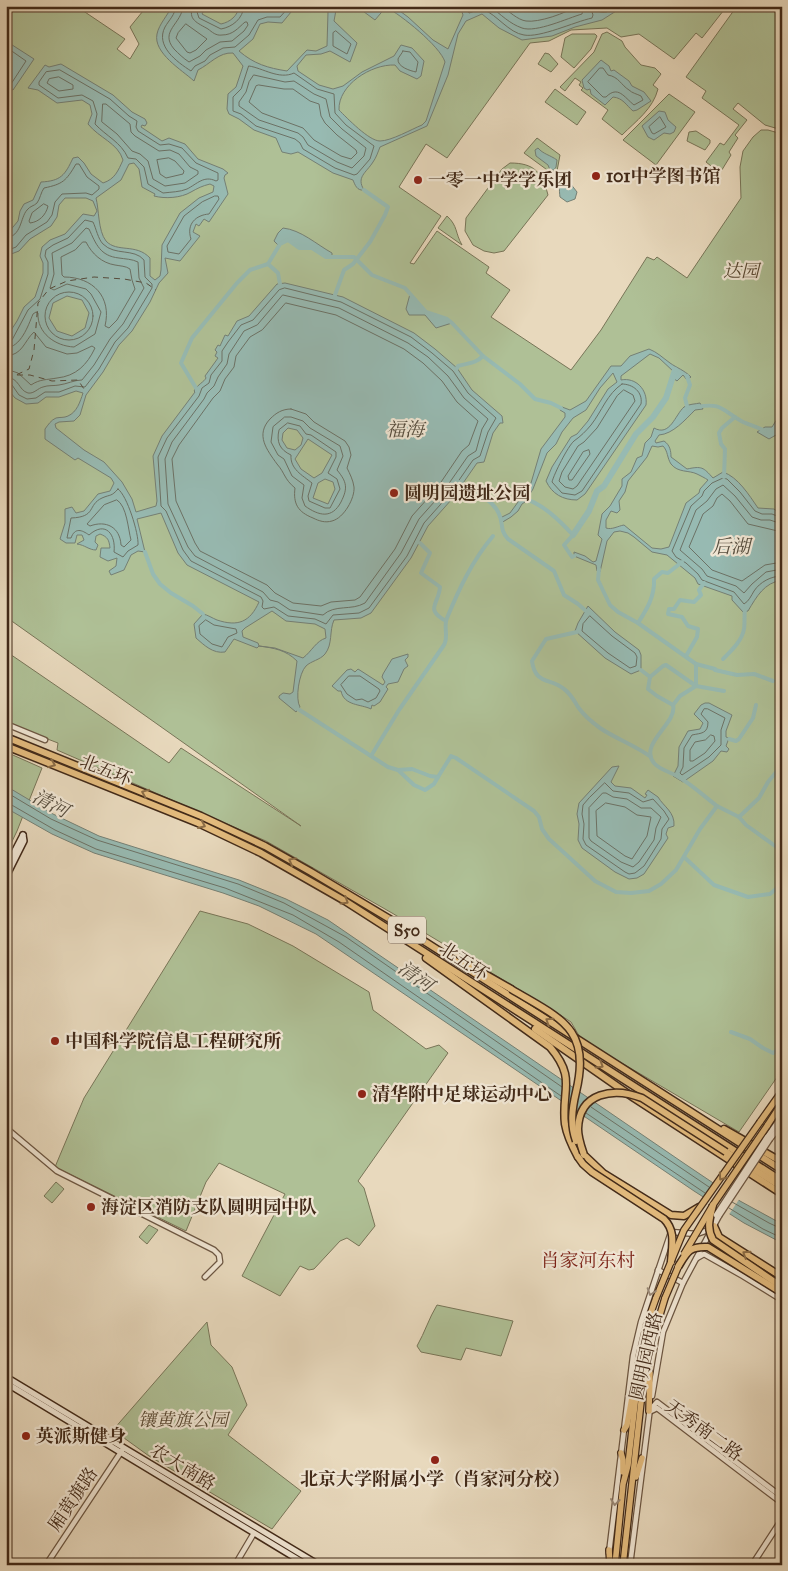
<svg xmlns="http://www.w3.org/2000/svg" width="788" height="1571" font-family="'IM FELL Great Primer','Noto Serif SC',serif">
<style>
.green{fill:#afc096;stroke:#787558}
.water{fill:#97bab2;stroke:#758075;fill-rule:evenodd}
.pier{fill:#e8d9bd}
.lines{fill:none;stroke-linecap:round;stroke-linejoin:round}
.shore{stroke:#6c7266;stroke-width:1}
.canal{stroke:#97bab2;stroke-width:4}
.river{stroke:#97bab2;stroke-width:6}
.ferry{stroke:#574e3f;stroke-width:1;stroke-dasharray:6 5;stroke-linecap:butt}
.tertiary-casing{stroke:#6c5642;stroke-width:7}
.secondary-casing{stroke:#422a19;stroke-width:8}
.primary-casing{stroke:#422a19;stroke-width:8}
.trunk-casing{stroke:#422a19;stroke-width:8}
.motorway-casing{stroke:#422a19;stroke-width:9}
.tertiary{stroke:#f0e6d4;stroke-width:4.5}
.secondary{stroke:#f0e6d4;stroke-width:5}
.primary{stroke:#e4bc7e;stroke-width:5.5}
.trunk{stroke:#e4bc7e;stroke-width:5.5}
.motorway{stroke:#e4bc7e;stroke-width:6}
.tertiary-bridge-casing{stroke:#6c5642;stroke-width:7;stroke-linecap:butt}
.trunk-bridge-casing{stroke:#422a19;stroke-width:8;stroke-linecap:butt}
.motorway-bridge-casing{stroke:#422a19;stroke-width:9;stroke-linecap:butt}
.tertiary-bridge{stroke:#f0e6d4;stroke-width:4.5}
.trunk-bridge{stroke:#e4bc7e;stroke-width:5.5}
.motorway-bridge{stroke:#e4bc7e;stroke-width:6}
.oneway{stroke:#8b6c46}
.oneway2{stroke:#998876}
.poi-dot{fill:#8f2418;stroke:#f0e6d4;stroke-width:2}
.labels{text-anchor:middle;stroke-width:4.5;stroke-linejoin:round;paint-order:stroke}
.shield{fill:#f0e6d4;stroke:#766251;stroke-width:1}
.shield-label{font-size:16px;font-weight:bold;fill:#422a19}
.poi-label{font-size:18px;font-weight:bold;fill:#422a19;stroke:#f0e6d4;text-anchor:start}
.park-label{font-size:18px;font-style:italic;fill:#584832;stroke:#f0e6d4}
.street-label{font-size:18px;fill:#422a19;stroke:#f0e6d4}
.water-label{font-size:19px;font-style:italic;fill:#574e3f;stroke:#f0e6d4}
.neighbourhood-label{font-size:19px;fill:#7a1f14;stroke:#f0e6d4}
</style>
<rect width="100%" height="100%" fill="#e8d9bd"/>
<filter id="stains"><feTurbulence type="fractalNoise" baseFrequency=".004" numOctaves="4"/><feColorMatrix values="0 0 0 0 .2 0 0 0 0 .09 0 0 0 0 .02 0 0 0 .5 -.17"/></filter>
<radialGradient id="worn" r=".72"><stop offset=".6" stop-color="#630" stop-opacity="0"/><stop offset="1" stop-color="#630" stop-opacity=".3"/></radialGradient>
<g class="green">
<path d="M 6,6 L 76,6 L 125,39 L 117,49 L 130,59 L 139,44 L 130,27 L 147,6 L 727,6 L 702,38 L 696,33 L 674,59 L 639,34 L 621,37 L 607,28 L 571,30 L 549,41 L 530,43 L 447,158 L 426,144 L 399,187 L 441,216 L 410,263 L 414,264 L 437,231 L 489,267 L 486,273 L 510,290 L 491,317 L 571,370 L 601,330 L 647,257 L 654,260 L 657,257 L 687,278 L 741,198 L 740,167 L 743,151 L 753,137 L 761,130 L 768,130 L 782,134 L 782,1070 L 739,1132 L 581,1039 L 571,1022 L 548,1007 L 392,913 L 266,841 L 57,750 L 58,743 L 6,723 L 7,652 L 169,763 L 181,748 L 301,826 L 6,617 Z"/>
<path d="M 737,6 L 782,6 L 782,130 L 765,125 L 738,103 L 733,109 L 747,120 L 735,135 L 738,138 L 729,152 L 731,155 L 720,173 L 706,162 L 720,143 L 724,145 L 739,125 L 702,98 L 706,91 L 686,77 Z"/>
<path d="M 607,32 L 622,41 L 625,47 L 641,65 L 655,68 L 661,74 L 653,85 L 658,89 C 653,109 636,121 622,135 L 602,119 L 608,110 L 581,90 L 583,88 L 579,85 L 581,82 L 575,78 L 565,91 L 560,87 L 594,52 L 602,34 Z"/>
<path d="M 572,34 L 595,34 L 597,36 L 591,49 L 574,68 L 561,57 L 565,38 Z"/>
<path d="M 545,53 L 549,54 L 558,64 L 551,72 L 538,64 Z"/>
<path d="M 555,89 L 586,112 L 577,125 L 545,102 Z"/>
<path d="M 669,94 L 695,112 L 656,165 L 623,140 Z"/>
<path d="M 696,131 L 710,140 L 710,143 L 705,150 L 687,141 L 689,132 Z"/>
<path d="M 537,138 L 560,155 L 557,171 L 550,172 L 524,153 Z"/>
<path d="M 510,163 C 534,163 542,172 548,195 L 504,251 L 494,253 L 484,251 L 473,245 L 465,231 L 466,218 L 502,169 Z"/>
<path d="M 447,216 C 458,226 455,233 462,245 L 438,228 Z"/>
<path d="M 6,752 L 42,768 L 17,831 L 6,854 Z"/>
<path d="M 200,911 L 248,924 L 293,946 L 369,992 L 373,1010 L 426,1049 L 439,1045 L 448,1053 L 358,1181 L 364,1188 L 375,1226 L 359,1246 L 347,1238 L 340,1241 L 314,1269 L 309,1270 L 300,1266 L 280,1296 L 242,1276 L 285,1194 L 219,1163 L 206,1182 L 186,1231 L 55,1167 L 84,1098 Z"/>
<path d="M 56,1182 L 64,1189 L 52,1203 L 44,1196 Z"/>
<path d="M 149,1225 L 158,1230 L 147,1244 L 139,1237 Z"/>
<path d="M 437,1305 L 513,1321 L 501,1356 L 466,1348 L 461,1360 L 421,1352 L 417,1346 C 425,1332 429,1318 437,1305 Z"/>
<path d="M 207,1322 L 211,1345 L 232,1367 L 247,1405 L 228,1435 L 301,1491 L 272,1529 L 149,1456 L 113,1430 Z"/>
</g>
<g class="water">
<path d="M 172,6 L 206,6 L 202,14 L 221,24 C 230,22 238,16 239,6 L 296,6 L 282,23 L 268,22 L 260,24 L 253,39 L 239,51 C 254,64 268,68 287,71 L 307,50 L 316,51 L 327,46 L 328,12 L 331,6 L 339,6 L 336,10 L 334,21 L 357,43 L 350,62 L 330,51 L 321,54 L 306,55 L 297,66 L 298,71 L 319,85 L 333,89 L 343,86 L 362,72 L 394,56 L 401,45 L 412,48 L 424,61 L 421,76 L 417,79 L 400,71 L 395,65 C 371,64 338,85 339,110 C 347,118 369,141 380,141 C 391,141 412,129 422,125 L 426,121 L 445,62 C 440,46 401,15 386,7 L 375,20 L 356,6 L 393,6 L 408,17 L 433,40 L 448,49 L 463,15 L 460,6 L 594,6 C 597,12 601,13 607,12 L 611,6 L 624,6 L 602,20 L 575,27 L 552,36 L 522,40 L 499,28 L 482,14 L 466,21 L 458,34 L 448,75 L 427,126 L 380,147 C 378,152 376,158 373,162 C 366,173 356,177 364,190 C 357,191 355,185 353,180 L 333,173 L 298,152 L 291,154 L 282,152 L 276,138 L 254,130 L 239,119 L 229,114 L 227,109 L 228,94 L 236,87 L 243,66 L 233,53 C 219,52 210,64 198,70 L 194,81 C 182,70 153,53 157,34 C 159,24 168,15 172,6 Z"/>
<path d="M 6,41 L 34,59 L 13,90 L 6,88 Z"/>
<path d="M 601,60 L 609,66 L 611,71 L 614,70 L 629,81 L 632,86 L 644,92 L 651,101 L 637,110 L 633,111 C 626,105 623,98 613,97 L 605,105 L 591,94 L 590,89 L 587,90 L 584,88 L 582,80 Z"/>
<path d="M 61,64 L 113,95 L 132,112 L 145,119 L 147,123 L 145,126 L 142,125 L 141,127 L 162,141 L 169,138 L 185,144 L 198,159 L 223,169 L 228,173 L 225,175 L 224,178 L 228,194 L 209,222 L 204,219 L 199,226 L 196,224 L 193,232 L 200,236 L 180,261 L 165,258 L 168,273 L 159,283 L 150,302 L 132,331 L 119,345 L 103,372 L 86,395 L 80,415 L 74,421 L 59,422 L 55,424 L 56,428 L 84,450 L 104,462 L 122,482 L 132,499 L 136,512 L 156,506 L 157,501 L 153,456 L 162,436 L 195,392 L 194,391 C 198,384 204,382 206,378 L 205,376 L 218,358 L 215,356 L 217,352 L 215,350 L 218,345 L 220,346 L 225,335 L 228,336 L 237,321 L 249,316 L 277,284 L 285,283 L 343,297 L 414,333 L 435,349 L 457,368 L 472,390 L 502,416 L 503,423 L 500,423 L 493,433 L 484,462 L 477,463 L 452,499 L 428,526 L 411,558 L 371,613 L 361,618 L 334,620 C 329,631 333,644 325,654 C 320,660 311,661 306,666 C 299,673 295,699 300,707 L 296,712 L 279,698 L 279,696 L 283,693 L 290,694 L 293,692 L 297,661 C 286,650 274,648 259,646 L 257,648 L 234,639 L 225,652 C 213,654 204,645 196,638 L 194,624 L 203,614 C 208,615 212,618 217,620 C 238,627 250,622 259,602 L 187,565 L 178,553 L 161,513 L 137,519 L 145,552 L 138,551 L 131,555 L 124,570 L 111,575 L 109,571 L 116,566 L 117,558 L 108,561 L 100,557 L 101,548 L 110,548 C 109,540 108,537 100,534 L 96,536 L 95,542 L 98,545 L 96,550 C 89,550 85,545 77,544 L 84,540 L 82,535 L 77,535 L 75,543 L 66,543 L 60,539 L 65,523 L 65,509 L 72,507 L 76,513 L 84,511 L 98,494 L 110,491 L 114,483 L 111,478 L 78,458 L 75,460 L 45,439 L 45,429 C 48,425 51,420 56,418 C 60,417 64,418 68,416 C 77,412 80,402 83,393 L 76,391 L 59,397 L 46,397 L 38,403 L 26,404 L 15,398 L 6,387 L 6,338 L 17,321 L 24,307 L 35,297 L 43,273 L 43,263 L 40,256 L 42,247 L 50,240 L 65,234 L 83,214 L 94,216 L 97,211 L 93,201 L 86,198 L 65,198 L 59,205 L 57,217 L 51,226 L 30,239 L 19,251 L 6,256 L 8,233 L 18,221 L 20,211 L 24,204 L 33,200 L 41,182 C 61,181 65,175 73,158 L 78,157 L 84,163 L 91,174 L 103,183 C 115,179 118,171 123,160 C 118,143 99,138 88,124 L 92,114 L 90,105 L 82,100 L 57,103 L 38,90 L 28,88 L 45,65 L 49,67 ZM 134,163 L 139,169 L 142,187 L 155,194 L 154,196 C 165,199 181,198 191,192 C 198,188 202,186 210,184 L 214,186 L 213,192 L 199,198 L 180,213 L 162,245 L 161,270 L 160,276 L 155,280 L 150,276 L 150,258 C 136,243 117,253 106,241 C 98,231 99,209 96,198 L 121,180 L 129,164 ZM 67,296 L 82,300 L 89,313 L 85,328 L 72,336 L 57,331 L 49,318 L 53,303 ZM 288,428 L 297,430 L 303,438 L 301,445 L 295,450 L 287,448 L 282,440 L 283,433 ZM 308,439 L 332,455 L 322,473 L 314,478 L 301,469 L 295,459 ZM 325,479 L 333,482 L 335,489 L 328,504 L 313,498 L 318,483 ZM 272,611 L 286,621 L 315,624 L 325,629 L 326,638 C 316,641 312,651 303,658 L 275,648 L 259,646 L 258,643 L 243,637 L 242,631 L 245,628 Z"/>
<path d="M 659,111 L 665,112 L 668,120 L 676,127 L 674,132 L 670,134 L 664,133 L 654,140 L 648,137 L 642,126 Z"/>
<path d="M 538,148 C 543,154 550,155 557,160 L 556,167 L 554,170 L 550,170 L 548,165 L 536,156 L 535,150 Z"/>
<path d="M 563,178 L 566,178 L 577,192 L 575,199 L 567,202 L 560,197 C 559,190 559,183 563,178 Z"/>
<path d="M 283,228 C 301,230 316,244 332,253 L 332,257 L 326,257 L 312,248 L 299,248 L 288,240 L 279,246 L 274,241 L 278,233 Z"/>
<path d="M 410,294 L 426,312 L 447,319 L 452,323 L 436,328 L 425,315 L 409,315 L 406,309 Z"/>
<path d="M 649,349 C 657,352 663,358 670,363 C 677,368 684,370 691,377 L 687,380 L 683,375 L 677,381 L 673,378 L 674,372 L 659,358 L 650,354 L 621,376 L 621,380 C 636,377 648,390 646,405 L 585,494 L 577,500 C 563,500 552,494 546,481 L 552,467 L 571,437 L 577,434 L 588,421 L 608,389 L 617,382 L 613,373 L 600,388 L 586,410 L 573,418 L 562,432 L 556,444 L 547,453 L 533,489 L 525,502 L 522,504 L 518,511 L 511,517 L 501,523 L 500,518 L 510,513 L 518,502 L 520,496 L 531,483 L 541,449 L 565,417 L 565,413 L 560,410 L 562,407 L 570,410 L 586,401 L 611,366 L 621,366 L 630,356 Z"/>
<path d="M 700,403 L 703,409 L 695,410 C 685,420 673,434 659,435 L 655,441 L 656,443 L 664,441 C 670,445 671,451 671,457 L 687,469 C 702,466 703,467 713,478 L 723,472 C 738,477 749,495 758,508 L 774,509 L 782,515 L 782,580 C 764,583 757,596 748,611 L 743,612 L 732,600 L 732,596 L 698,584 L 695,578 L 667,555 L 652,552 L 634,537 L 628,533 L 620,531 L 614,532 L 607,541 L 600,572 L 597,571 L 596,565 L 574,556 L 574,552 L 585,556 L 593,562 L 596,561 L 602,539 L 598,535 L 602,514 L 610,506 L 622,486 L 622,479 L 631,472 L 637,458 L 642,456 L 645,443 L 651,437 L 654,428 C 670,437 675,415 684,407 C 688,404 696,404 700,403 ZM 652,446 L 658,447 L 663,446 C 668,451 667,458 671,464 C 678,473 689,470 697,474 C 701,476 705,478 708,480 L 700,489 L 699,493 L 686,503 L 669,547 L 661,549 L 652,548 L 624,525 C 618,526 612,530 606,528 L 606,520 L 611,511 L 617,513 L 620,510 L 619,501 L 625,492 L 628,481 L 647,457 Z"/>
<path d="M 782,411 L 782,437 L 776,435 L 769,439 L 757,432 L 765,427 L 772,427 Z"/>
<path d="M 588,606 L 615,632 L 639,650 L 641,655 L 641,670 L 631,674 L 605,658 L 575,631 L 578,623 Z"/>
<path d="M 408,654 L 408,657 L 405,660 L 408,666 L 404,669 L 398,682 L 388,684 L 386,687 L 388,689 L 380,702 L 374,706 L 372,705 L 371,709 C 361,704 344,706 341,691 L 338,691 L 332,686 L 347,670 L 351,669 L 355,672 L 358,669 L 383,685 L 385,682 L 382,677 L 383,674 L 392,659 Z"/>
<path d="M 705,703 L 709,703 L 732,715 L 726,731 L 726,737 L 729,738 L 726,746 L 729,749 L 727,752 L 721,751 L 713,761 L 683,782 L 673,776 L 678,766 L 679,747 L 688,731 L 700,729 L 703,723 L 694,714 L 701,705 Z"/>
<path d="M 619,766 L 611,782 L 615,786 L 631,788 L 645,798 L 647,795 L 645,794 L 648,790 L 658,797 C 664,807 675,812 674,826 L 668,828 L 666,834 L 668,838 L 644,874 L 637,878 L 629,879 L 615,872 L 582,848 L 578,840 L 579,824 L 577,814 L 579,803 L 612,767 Z"/>
<path d="M 6,786 L 53,814 L 99,836 L 239,880 L 286,899 L 328,920 L 685,1164 L 740,1201 L 782,1224 L 782,1243 L 744,1223 L 694,1191 L 316,934 L 259,906 L 223,893 L 94,853 L 52,834 L 6,808 Z"/>
</g>
<path class="pier" d="M 714,1181 L 740,1198 L 728,1216 L 702,1199 Z"/>
<g class="lines">
<g class="shore">
<path d="M 176,6 C 175,15 169,20 165,27 C 155,46 177,62 191,71 L 195,66 L 205,61 L 210,55 L 223,48 L 235,47 L 249,35 L 258,20 L 267,17 L 280,17 L 290,6"/>
<path d="M 183,6 C 182,24 159,31 174,49 C 179,54 183,58 189,62 L 200,56 L 206,50 L 220,42 L 232,41 L 244,31 L 248,25 L 247,22 L 245,22 C 238,28 233,35 222,35 C 216,36 212,32 208,29 C 198,23 187,20 193,6"/>
<path d="M 200,6 L 197,12 L 199,18 L 221,29 C 232,27 243,19 244,6"/>
<path d="M 465,6 L 469,13 C 473,12 480,8 484,10 C 496,14 509,33 524,35 C 540,38 574,22 592,18 L 593,15 L 590,6"/>
<path d="M 490,6 C 500,14 510,24 522,28 C 536,33 568,18 582,14 L 584,6"/>
<path d="M 502,6 C 508,11 518,20 526,21 C 538,23 567,13 576,6"/>
<path d="M 186,24 L 207,39 L 196,50 L 190,53 L 187,52 L 176,38 L 178,33 Z"/>
<path d="M 336,31 L 351,44 L 347,54 L 333,46 L 333,33 Z"/>
<path d="M 6,47 L 26,61 L 11,84 L 6,84"/>
<path d="M 403,51 L 410,52 L 418,62 L 416,72 C 411,71 397,67 398,59 C 398,58 403,52 403,51 Z"/>
<path d="M 249,66 C 263,68 279,80 294,73 L 317,89 L 334,94 L 335,113 L 346,125 L 374,146 L 370,159 L 357,174 L 354,175 L 335,168 L 303,149 L 300,143 L 295,139 L 256,126 L 241,114 L 233,111 L 233,97 L 241,89 Z"/>
<path d="M 600,68 L 603,68 L 608,75 C 619,77 621,85 629,90 C 632,93 637,94 641,96 L 643,100 L 634,105 C 624,97 618,85 606,97 L 603,97 L 588,82 Z"/>
<path d="M 60,70 L 110,99 L 129,116 L 137,121 L 136,127 L 138,131 L 160,145 L 169,144 L 182,148 L 196,163 L 218,173 L 218,180 L 216,181 C 204,175 197,184 187,189 C 180,192 171,192 163,193 L 148,184 L 144,167 L 136,159 L 128,158 C 121,142 106,136 95,124 L 97,114 L 93,101 L 82,95 L 58,98 L 39,85 L 39,82 L 46,72 Z"/>
<path d="M 254,75 L 285,82 L 294,81 L 314,94 L 326,99 L 330,117 L 342,129 L 366,148 L 364,156 L 352,168 L 337,162 L 308,145 L 303,137 L 298,133 L 259,120 L 239,106 L 239,102 L 246,92 L 249,82 Z"/>
<path d="M 59,77 L 73,85 L 73,89 L 59,91 L 47,83 L 49,79 Z"/>
<path d="M 259,85 L 284,89 L 293,89 L 310,101 L 319,104 L 321,116 L 325,123 L 337,135 L 356,150 L 357,153 L 351,159 L 341,156 L 314,140 L 303,128 L 262,113 L 249,102 L 256,86 Z"/>
<path d="M 103,104 L 106,104 L 130,124 L 131,132 L 135,136 L 159,151 L 170,150 L 179,154 L 190,167 L 198,171 L 198,174 L 185,183 L 165,186 L 153,179 L 148,161 L 140,154 L 132,151 L 117,134 L 102,122 Z"/>
<path d="M 660,117 L 666,127 L 654,134 L 652,133 L 649,127 Z"/>
<path d="M 169,158 L 175,161 L 184,171 L 183,174 L 166,178 L 160,174 L 157,160 Z"/>
<path d="M 215,196 L 218,196 L 219,199 L 209,214 C 196,215 186,224 191,239 L 179,254 L 168,252 L 167,246 L 184,216 L 202,202 Z"/>
<path d="M 44,204 L 48,206 C 46,215 39,222 30,223 L 29,221 L 32,213 Z"/>
<path d="M 6,238 C 22,236 20,218 27,210 C 30,206 34,206 37,203 C 40,199 41,192 44,188 C 63,184 66,181 76,164 L 79,164 L 87,177 L 99,186 L 99,189 L 92,195 L 86,193 L 62,194 L 55,202 L 52,215 L 47,222 L 26,235 L 16,247 L 6,251"/>
<path d="M 83,242 L 86,242 C 92,254 102,263 115,265 C 120,266 126,266 130,269 L 132,280 L 135,289 L 117,320 L 109,328 L 105,326 C 112,297 93,277 64,277 L 62,275 L 61,257 L 75,250 Z"/>
<path d="M 285,288 L 341,302 L 411,337 L 432,353 L 453,371 L 468,393 L 496,418 L 488,432 L 480,456 L 473,460 L 448,496 L 424,523 L 407,556 L 369,608 L 359,613 L 333,615 L 326,624 L 315,619 L 288,616 L 274,607 L 264,609 L 262,607 L 263,601 L 261,597 L 191,561 L 183,550 L 166,511 L 161,506 L 158,457 L 167,438 L 199,396 L 202,388 L 209,383 L 211,375 L 222,361 L 222,351 L 228,342 L 241,325 L 253,320 L 279,290 Z"/>
<circle cx="69" cy="316" r="24"/>
<path d="M 283,295 L 339,308 L 408,343 L 428,357 L 448,376 L 464,398 L 488,419 L 482,429 L 476,451 L 468,456 L 443,492 L 419,519 L 401,553 L 365,603 C 351,611 335,604 323,615 L 290,610 L 278,602 L 270,600 L 263,592 L 195,556 L 188,547 L 168,504 L 165,459 L 172,442 L 204,399 L 207,393 L 214,386 L 218,377 L 227,364 L 229,354 L 244,331 L 257,325 Z"/>
<path d="M 286,303 L 336,315 L 404,349 L 423,363 L 442,381 L 457,402 L 478,421 L 469,445 L 462,451 L 437,488 L 412,516 L 395,549 L 360,597 L 355,600 L 331,602 L 321,606 L 293,603 L 275,593 L 267,585 L 200,551 L 195,543 L 176,501 L 172,459 L 179,445 L 213,398 L 220,391 L 225,379 L 234,367 L 236,356 L 250,337 L 262,330 Z"/>
<path d="M 6,342 L 12,340 L 28,310 L 40,299 L 48,274 L 48,262 L 45,256 L 46,250 L 53,245 L 68,238 L 85,220 L 93,222 C 96,228 98,239 103,244 C 115,256 134,248 144,260 L 145,277 L 152,284 L 152,288 L 128,328 L 115,342 L 99,369 L 85,387 L 75,386 L 59,392 L 45,392 L 36,398 L 27,399 L 19,395 L 12,385 L 6,383"/>
<path d="M 6,348 C 21,347 28,326 33,314 L 36,312 L 38,313 C 37,333 55,346 74,347 L 95,334 L 101,312 L 91,294 L 86,289 L 67,284 L 54,290 L 50,288 L 54,274 L 52,253 L 72,243 L 86,228 L 89,229 C 96,244 100,256 119,258 C 125,259 132,259 138,262 L 139,278 L 144,288 L 123,324 L 110,339 L 94,365 L 82,380 C 74,380 67,384 59,385 C 54,386 48,385 43,387 C 38,388 34,394 28,393 C 18,390 20,378 6,377"/>
<path d="M 6,356 C 23,355 24,341 34,332 L 46,347 L 67,354 L 77,353 L 92,346 L 95,348 C 87,365 76,376 57,378 C 46,380 40,379 31,385 L 18,373 L 6,369"/>
<path d="M 622,384 C 633,384 643,392 641,404 L 582,491 L 575,495 L 562,493 L 552,482 C 554,474 568,446 574,441 C 581,436 586,431 591,425 C 602,411 607,394 622,384 Z"/>
<path d="M 624,390 L 633,395 L 635,401 L 577,486 L 573,489 L 565,487 L 559,481 L 562,472 L 578,446 L 584,442 L 597,428 L 617,396 Z"/>
<path d="M 291,409 L 306,414 L 314,422 L 345,441 L 349,447 L 351,455 L 347,468 C 350,474 353,480 354,487 C 355,498 344,518 332,521 C 325,523 319,521 313,518 C 298,512 293,504 295,488 C 284,479 285,473 277,464 C 267,450 255,435 270,419 C 276,413 282,409 291,409 Z"/>
<path d="M 285,417 L 291,417 L 303,421 L 310,428 L 340,446 L 343,456 L 337,470 C 347,482 348,488 341,502 C 332,519 319,516 305,506 L 302,498 L 304,485 L 292,476 L 284,459 L 278,455 L 271,442 L 273,427 Z"/>
<path d="M 288,423 L 300,426 L 306,434 L 311,435 L 336,452 L 336,457 L 328,473 L 337,479 L 340,489 L 330,508 L 325,508 L 309,501 L 308,496 L 312,483 C 302,475 290,469 291,455 C 280,450 276,442 279,430 Z"/>
<path d="M 589,450 L 590,454 L 572,480 L 569,480 L 568,476 L 583,452 Z"/>
<path d="M 118,489 C 127,495 139,534 138,545 L 128,551 L 123,557 L 114,552 C 116,535 106,520 89,535 C 82,530 75,527 71,538 L 67,538 L 71,518 C 97,517 87,505 102,498 C 111,494 111,497 118,489 Z"/>
<path d="M 117,500 C 127,506 128,529 131,540 L 124,547 L 121,545 C 120,527 106,520 90,526 L 87,524 L 104,505 Z"/>
<path d="M 782,518 L 772,514 L 762,514 L 755,511 L 740,492 L 727,479 L 723,478 L 712,483 L 704,491 L 702,496 L 691,506 L 672,551 L 676,557 L 686,563 L 698,574 L 702,580 L 734,592 L 744,604 C 749,601 751,596 754,591 C 760,582 771,576 782,576"/>
<path d="M 782,524 L 770,520 L 761,520 L 752,517 L 735,496 L 723,485 L 716,489 L 707,501 L 696,510 L 680,550 L 702,569 L 707,576 L 736,586 L 744,593 L 752,584 L 766,572 L 782,569"/>
<path d="M 782,532 L 748,524 L 730,501 L 722,494 L 717,498 L 713,506 L 703,514 L 689,547 L 712,570 L 742,581 L 765,565 L 782,562"/>
<path d="M 590,616 L 612,636 L 635,653 L 637,657 L 636,666 L 630,668 L 608,653 L 582,631 L 583,624 Z"/>
<path d="M 206,620 L 214,625 L 236,629 L 237,633 L 228,637 L 222,647 L 212,644 L 200,634 L 199,626 Z"/>
<path d="M 349,676 L 360,676 L 379,689 L 380,691 L 376,698 L 368,702 L 362,699 L 356,700 L 347,694 L 341,685 Z"/>
<path d="M 708,709 L 725,718 L 721,730 L 721,745 L 709,757 L 682,775 L 680,773 L 683,767 L 684,748 L 692,735 C 701,733 708,734 708,722 L 701,714 L 704,709 Z"/>
<path d="M 711,735 L 714,736 L 715,741 L 705,753 L 693,761 L 690,761 L 690,750 L 695,742 L 705,740 Z"/>
<path d="M 605,783 L 613,791 L 629,793 L 643,802 L 653,799 L 664,811 L 669,819 L 662,829 L 661,839 L 644,866 L 635,873 L 629,874 L 625,872 L 586,845 L 583,839 L 584,824 L 582,814 L 583,805 L 589,798 Z"/>
<path d="M 6,792 L 51,819 L 97,840 L 238,884 L 284,903 L 346,937 L 562,1087"/>
<path d="M 603,793 L 606,793 L 613,797 L 627,799 L 641,808 L 651,808 L 661,817 L 656,828 L 654,840 L 639,862 L 633,867 L 621,862 L 591,841 L 589,838 L 589,808 Z"/>
<path d="M 606,803 L 625,807 L 637,815 L 651,817 L 647,836 L 632,859 L 625,856 L 597,836 L 596,811 Z"/>
<path d="M 6,804 L 10,804 L 55,830 L 96,849 L 225,888 L 293,915 L 339,942 L 561,1096"/>
<path d="M 591,1107 L 709,1187"/>
<path d="M 586,1113 L 705,1193"/>
<path d="M 732,1202 L 769,1223 L 782,1229"/>
<path d="M 729,1208 L 763,1229 L 782,1238"/>
</g>
<g class="canal">
<path d="M 268,264 L 278,273 L 280,284"/>
<path d="M 335,295 L 344,270 L 353,264 L 370,242 L 385,215 L 388,207 L 364,190"/>
<path d="M 457,368 L 458,366 C 468,363 475,364 483,356"/>
<path d="M 196,388 L 181,363 L 192,338 L 237,283 L 250,270 L 268,264 L 280,244 L 288,240 L 299,248 L 312,248 L 326,257 L 354,257 L 372,275 L 405,288 L 426,312 L 447,319 L 452,323 L 483,356 L 520,384 L 535,399 L 551,403 L 561,408"/>
<path d="M 687,406 L 685,398 L 690,385 L 687,376"/>
<path d="M 697,407 C 723,402 722,411 743,422 C 750,425 757,427 765,431"/>
<path d="M 724,477 L 725,449 L 721,444 L 719,433 L 722,428 L 735,417"/>
<path d="M 459,482 C 471,490 493,499 499,514 C 504,524 499,529 508,539 L 554,571 L 564,595 L 578,604 L 586,611"/>
<path d="M 523,498 C 543,504 559,520 573,535 L 564,545 L 572,557 L 574,556"/>
<path d="M 420,543 L 430,553 L 421,573 L 440,587 C 439,604 424,609 446,621"/>
<path d="M 145,552 L 153,574 L 160,584 L 171,593 L 193,606 L 203,614"/>
<path d="M 599,569 L 598,580 L 610,605 L 618,612 L 638,623 L 696,664 L 696,686"/>
<path d="M 638,623 C 647,609 655,596 654,579 L 662,572 L 668,573 L 682,562"/>
<path d="M 577,632 L 546,639 L 532,661 C 535,685 551,678 564,689 C 570,693 574,700 578,707 C 583,714 593,723 600,728 C 616,739 635,745 651,757"/>
<path d="M 686,656 L 697,637 L 698,629 L 688,626 L 682,617 L 668,614 L 669,609 L 674,609 L 680,600 L 694,602 L 701,595 L 699,590 L 704,583"/>
<path d="M 723,659 C 731,651 742,641 744,629 C 745,623 744,616 745,609"/>
<path d="M 696,664 L 715,669"/>
<path d="M 641,670 L 650,677 L 648,689 L 657,696 L 673,705"/>
<path d="M 715,670 L 737,675 L 754,674 L 773,681"/>
<path d="M 650,677 L 663,666 L 666,665 L 696,686"/>
<path d="M 298,709 L 371,756 L 399,710 L 444,645 C 449,636 443,627 447,618 C 459,589 472,561 493,536"/>
<path d="M 729,739 L 736,741 L 739,739 L 753,718 L 756,705"/>
<path d="M 371,756 L 388,767 L 398,770 L 412,769 L 430,776 L 438,777 L 451,756 L 456,758 L 534,811 L 539,817 L 542,829 L 549,839 L 595,881 L 616,892 L 631,893 L 649,891 L 661,884 L 676,870 L 700,829 L 717,806 L 739,817 L 746,825 L 782,851"/>
<path d="M 398,770 L 414,785 L 425,790 L 434,784 L 438,777"/>
<path d="M 717,806 C 704,796 691,784 677,776 C 670,772 658,769 654,763 C 638,744 678,723 673,705 L 680,696 L 696,686 L 724,691"/>
<path d="M 739,817 L 759,798 L 768,782 L 782,765"/>
<path d="M 684,857 L 714,885 L 748,897 L 770,894 L 782,884"/>
<path d="M 731,1032 L 750,1039 L 763,1048 L 773,1053 L 782,1047"/>
</g>
<path class="river" d="M 573,535 L 589,511 L 597,491 L 604,486 L 636,434 L 653,417 L 666,398 L 675,370"/>
<g class="ferry">
<path d="M 6,374 L 16,375 L 29,369 L 34,350 L 38,303 L 49,289 L 67,281 L 94,277 L 124,279 L 146,283 L 156,290"/>
<path d="M 17,375 L 30,375 L 52,381 L 78,380 L 84,389"/>
</g>
<g class="tertiary-casing">
<g id="tertiary">
<path d="M 6,724 L 45,740"/>
<path d="M 6,1128 L 57,1171 L 214,1250 L 219,1255 L 220,1262 L 205,1277"/>
<path d="M 767,1137 L 782,1116"/>
<path d="M 770,1139 L 782,1124"/>
<path d="M 697,1258 L 704,1254 L 743,1276 L 782,1300"/>
<path d="M 658,1270 L 683,1283"/>
<path d="M 652,1396 L 663,1332 L 683,1283 L 719,1216"/>
<path d="M 649,1411 L 657,1402 L 782,1497"/>
<path d="M 651,1411 L 657,1408 L 782,1503"/>
<path d="M 609,1553 L 633,1356 L 641,1322 L 671,1232 L 697,1234 L 708,1230 L 716,1215"/>
<path d="M 46,1565 L 123,1449"/>
<path d="M 235,1565 L 254,1533"/>
<path d="M 630,1565 L 650,1408"/>
<path d="M 752,1565 L 782,1519"/>
</g>
</g>
<g class="secondary-casing">
<g id="secondary">
<path d="M 6,868 L 23,835"/>
<path d="M 6,877 L 24,841 L 23,835"/>
<path d="M 6,1377 L 319,1565"/>
<path d="M 6,1383 L 307,1565"/>
</g>
</g>
<g class="primary-casing">
<g id="primary">
<path d="M 649,1411 L 650,1373"/>
<path d="M 624,1430 L 627,1425 L 632,1398"/>
<path d="M 621,1453 L 623,1460 L 623,1472"/>
<path d="M 636,1477 L 642,1458"/>
<path d="M 609,1550 L 610,1565"/>
<path d="M 615,1565 L 623,1484 L 628,1465 L 640,1360 L 650,1315 L 656,1298"/>
<path d="M 623,1565 L 641,1402 L 653,1338 L 665,1298"/>
</g>
</g>
<g class="trunk-casing">
<g id="trunk">
<path d="M 760,1122 L 782,1091"/>
<path d="M 767,1126 L 782,1103"/>
</g>
</g>
<g class="motorway-casing">
<g id="motorway">
<path d="M 6,737 L 201,816 L 265,846 L 311,872 L 388,918 L 782,1170"/>
<path d="M 6,746 L 198,823 L 261,853 L 345,901 L 782,1181"/>
<path d="M 426,958 L 550,1047 C 577,1079 561,1089 565,1124 C 567,1136 572,1146 578,1157"/>
<path d="M 462,961 L 511,989"/>
<path d="M 535,1029 L 634,1098 L 782,1194"/>
<path d="M 724,1129 L 782,1162"/>
<path d="M 726,1152 L 782,1187"/>
<path d="M 584,1155 L 603,1173 L 671,1215 L 684,1216 L 699,1207"/>
<path d="M 714,1226 L 719,1237 L 782,1277"/>
</g>
</g>
<use href="#tertiary" class="tertiary"/>
<use href="#secondary" class="secondary"/>
<use href="#primary" class="primary"/>
<use href="#trunk" class="trunk"/>
<use href="#motorway" class="motorway"/>
<g class="tertiary-bridge-casing">
<g id="tertiary-bridge">
<path d="M 716,1215 L 767,1137"/>
<path d="M 719,1216 L 770,1139"/>
</g>
</g>
<g class="trunk-bridge-casing">
<g id="trunk-bridge">
<path d="M 684,1254 L 713,1205 L 767,1126"/>
<path d="M 656,1298 L 684,1230 L 760,1122"/>
<path d="M 665,1298 L 679,1265"/>
</g>
</g>
<g class="motorway-bridge-casing">
<g id="motorway-bridge">
<path d="M 511,989 C 559,1018 592,1027 576,1092 C 572,1109 570,1124 576,1141"/>
<path d="M 584,1155 C 581,1146 578,1138 578,1129 C 579,1092 614,1087 642,1098 L 726,1152"/>
<path d="M 578,1157 L 583,1164 L 592,1172 L 664,1219 C 676,1231 672,1246 671,1262"/>
<path d="M 713,1205 C 710,1218 706,1227 713,1240 L 782,1287"/>
<path d="M 678,1267 C 687,1252 689,1246 708,1247 L 782,1293"/>
</g>
</g>
<use href="#tertiary-bridge" class="tertiary-bridge"/>
<use href="#trunk-bridge" class="trunk-bridge"/>
<use href="#motorway-bridge" class="motorway-bridge"/>
</g>
<defs><path id="oneway-chevron" d="M-2-3.5L2.5 0L-2 3.5" fill="none" stroke-width="1.6" stroke-linecap="round" stroke-linejoin="round" transform="scale(1.25)"/></defs>
<g class="oneway">
<use href="#oneway-chevron" transform="translate(52 764) rotate(22)"/>
<use href="#oneway-chevron" transform="translate(145 793) rotate(-158)"/>
<use href="#oneway-chevron" transform="translate(202 825) rotate(24)"/>
<use href="#oneway-chevron" transform="translate(292 861) rotate(-151)"/>
<use href="#oneway-chevron" transform="translate(345 901) rotate(32)"/>
<use href="#oneway-chevron" transform="translate(549 1021) rotate(-147)"/>
<use href="#oneway-chevron" transform="translate(600 1065) rotate(32)"/>
<use href="#oneway-chevron" transform="translate(722 1177) rotate(125)"/>
<use href="#oneway-chevron" transform="translate(746 1254) rotate(-147)"/>
</g>
<g class="oneway2">
<use href="#oneway-chevron" transform="translate(651 1292) rotate(108)"/>
<use href="#oneway-chevron" transform="translate(615 1502) rotate(97)"/>
</g>
<g class="poi-dot">
<circle cx="596" cy="176" r="5"/>
<circle cx="418" cy="180" r="5"/>
<circle cx="394" cy="493" r="5"/>
<circle cx="55" cy="1041" r="5"/>
<circle cx="362" cy="1094" r="5"/>
<circle cx="91" cy="1207" r="5"/>
<circle cx="26" cy="1436" r="5"/>
<circle cx="435" cy="1460" r="5"/>
</g>
<g class="labels">
<rect class="shield" x="388" y="916.5" width="38" height="27" rx="4"/>
<g class="shield-label">
<text x="407" y="936">S50</text>
</g>
<g class="poi-label">
<text x="606" y="182">101中学图书馆</text>
<text x="428" y="186">一零一中学学乐团</text>
<text x="404" y="499">圆明园遗址公园</text>
<text x="65" y="1047">中国科学院信息工程研究所</text>
<text x="372" y="1100">清华附中足球运动中心</text>
<text x="101" y="1213">海淀区消防支队圆明园中队</text>
<text x="36" y="1442">英派斯健身</text>
<text x="435" y="1485" text-anchor="middle">北京大学附属小学（肖家河分校）</text>
</g>
<g class="park-label">
<text x="741" y="277">达园</text>
<text x="183" y="1426">镶黄旗公园</text>
</g>
<g class="street-label">
<text transform="translate(106 770) rotate(22)" y="6">北五环</text>
<text transform="translate(464 961) rotate(33)" y="6">北五环</text>
<text transform="translate(646 1356) rotate(-77)" y="6">圆明园西路</text>
<text transform="translate(704 1430) rotate(36)" y="6">天秀南二路</text>
<text transform="translate(183 1467) rotate(31)" y="6">农大南路</text>
<text transform="translate(73 1499) rotate(-56)" y="6">厢黄旗路</text>
</g>
<g class="water-label">
<text x="405" y="436">福海</text>
<text x="731" y="553">后湖</text>
<text transform="translate(51 803) rotate(27)" y="7">清河</text>
<text transform="translate(416 976) rotate(35)" y="7">清河</text>
</g>
<g class="neighbourhood-label">
<text x="588" y="1267">肖家河东村</text>
</g>
</g>
<rect width="788" height="1571" fill="none" stroke="#e8d9bd" stroke-width="25"/>
<rect x="8" y="8" width="773" height="1556" fill="none" stroke="#422a19" stroke-width="2.5"/>
<rect x="12" y="12" width="763" height="1546" fill="none" stroke="#422a19"/>
<rect width="100%" height="100%" filter="url(#stains)"/>
<rect width="100%" height="100%" fill="url(#worn)"/>
</svg>
